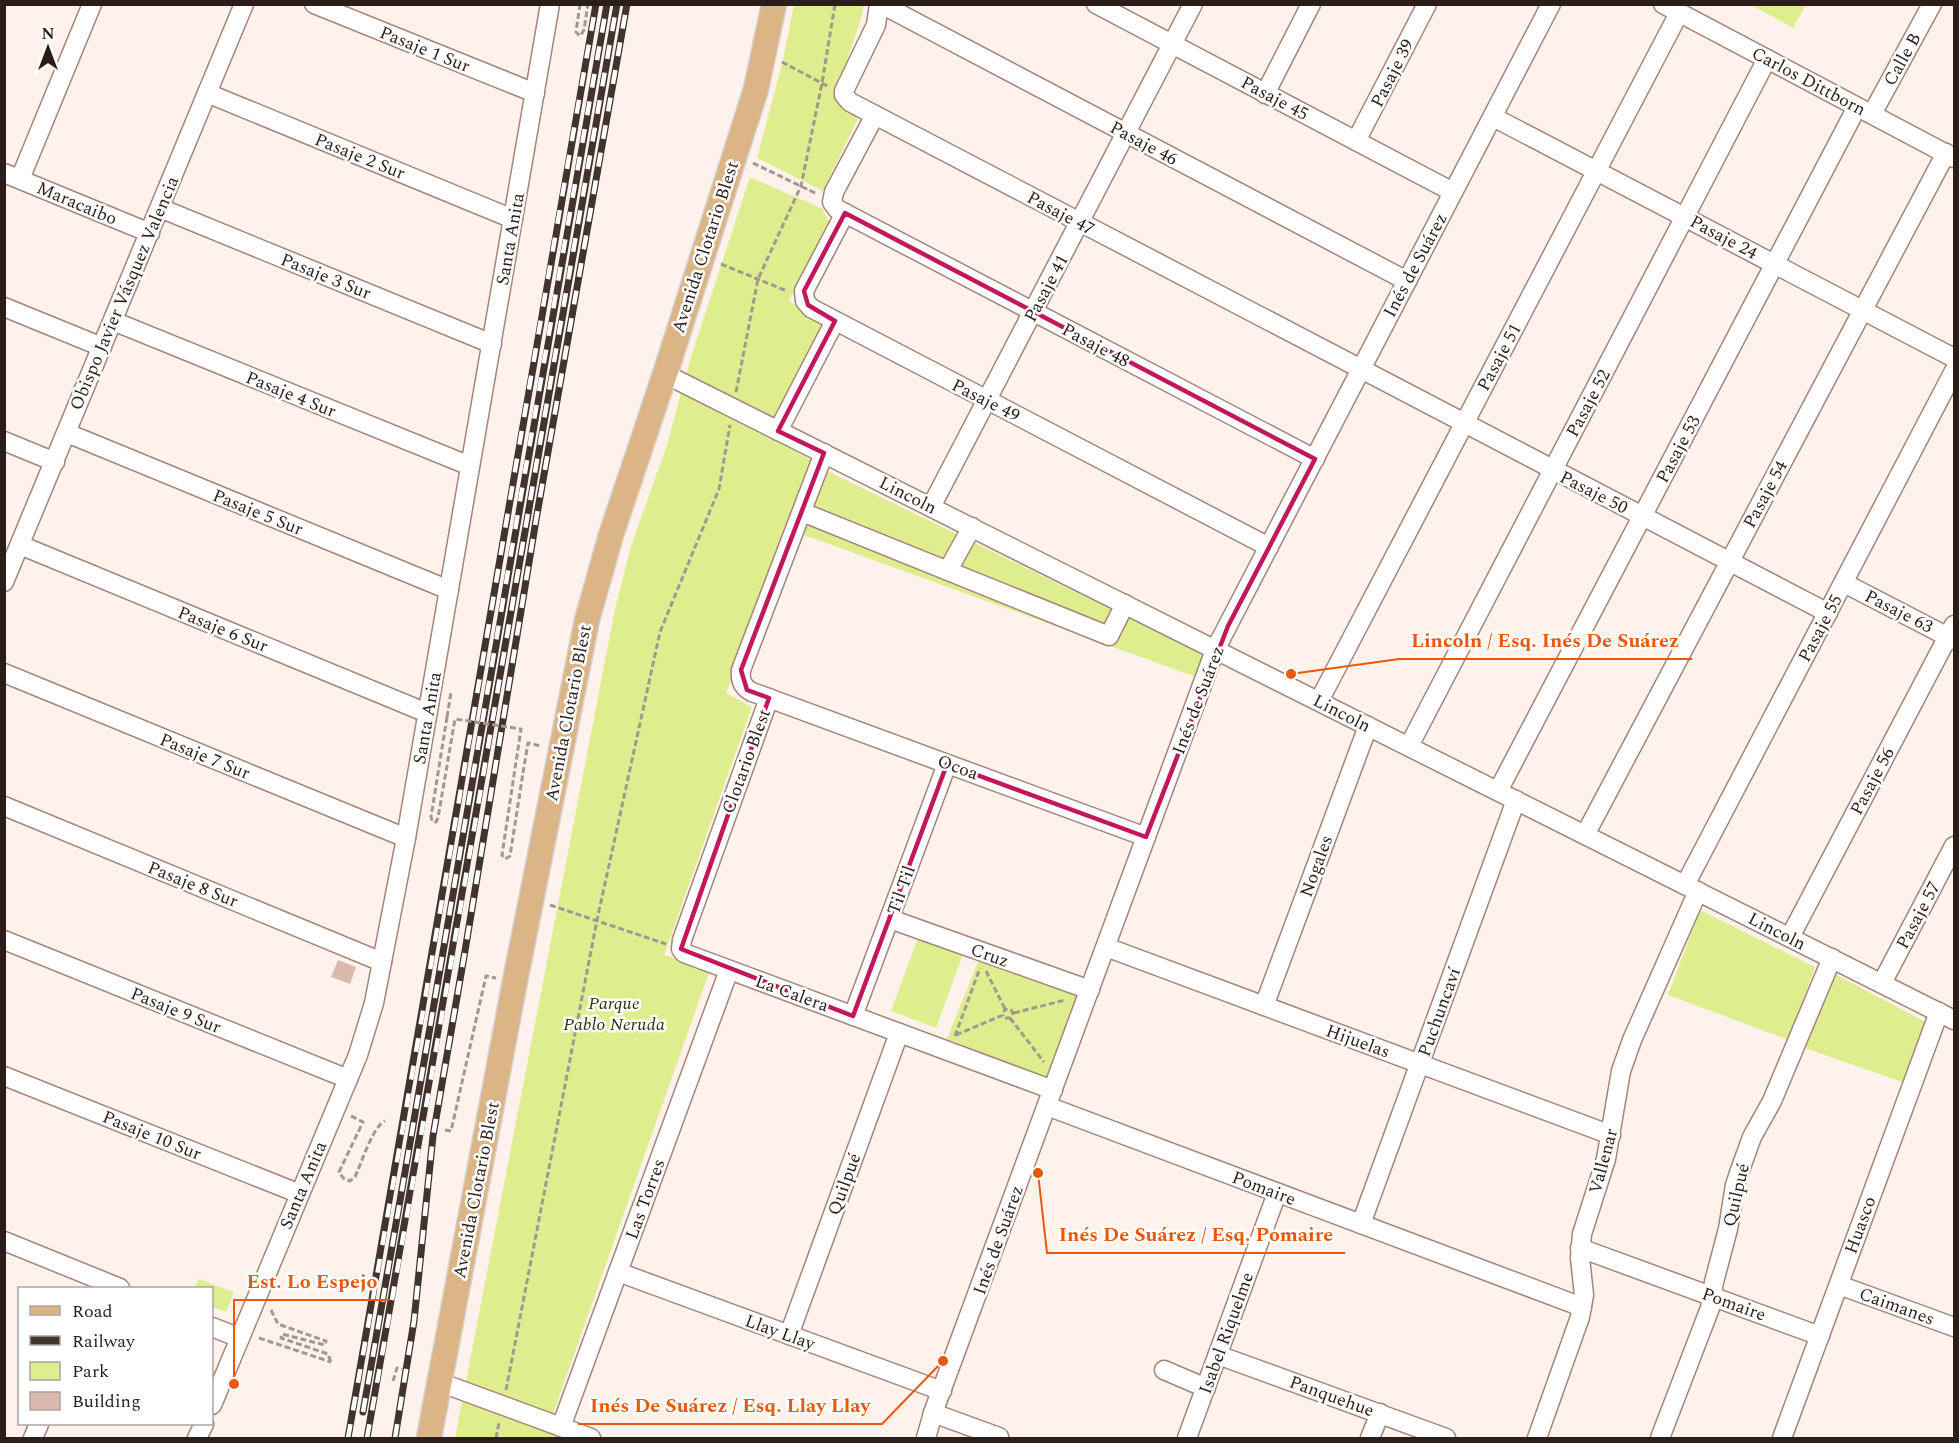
<svg xmlns="http://www.w3.org/2000/svg" width="1959" height="1443" font-family="Spectral,serif">
<style>
.green{fill:#deee8f}
.building{fill:#dbb9ad}
.lines{fill:none;stroke-linecap:round;stroke-linejoin:round}
.minor-casing{stroke:#a58579;stroke-width:21}
.major-casing{stroke:#d5d2d1;stroke-width:27}
.path{stroke:#a49791;stroke-width:3;stroke-dasharray:6 3;stroke-linecap:butt}
.minor{stroke:#fff;stroke-width:18}
.major{stroke:#dbb586;stroke-width:24}
.rail-casing{stroke:#41332e;stroke-width:7}
.rail{stroke:#fff;stroke-width:4.5;stroke-dasharray:14;stroke-linecap:butt}
.path-bridge{stroke:#a49791;stroke-width:3;stroke-dasharray:6 3;stroke-linecap:butt}
.marked{fill:none;stroke:#c2185b;stroke-width:4.5;stroke-linejoin:round}
.labels{text-anchor:middle;stroke-width:5;stroke-linejoin:round;paint-order:stroke}
.street-label{font-size:18px;fill:#2b1e19;stroke:#fff}
.park-label{font-size:18px;font-style:italic;fill:#2e340a;stroke:#fff}
.leader{fill:none;stroke:#e8590c;stroke-width:2}
.callout-dot{fill:#e8590c;stroke:#fff;stroke-width:2}
.callout-label{font-size:20px;text-anchor:middle;font-weight:bold;fill:#e8590c;stroke:#fff;stroke-width:5;stroke-linejoin:round;paint-order:stroke}
</style>
<rect width="100%" height="100%" fill="#fff1eb"/>
<g class="green">
<path d="M 1757,4 L 1806,4 L 1806,5 L 1793,28 L 1755,7 Z"/>
<path d="M 794,5 L 864,5 L 861,19 L 837,90 L 839,100 L 858,118 L 823,191 L 757,158 L 783,60 Z"/>
<path d="M 750,177 L 823,209 L 830,224 L 789,301 L 822,324 L 768,436 L 812,460 L 726,693 L 752,707 L 664,955 L 710,970 L 552,1417 L 567,1438 L 455,1438 L 615,609 L 631,546 L 667,445 L 690,360 Z"/>
<path d="M 827,471 L 1205,655 L 1196,677 L 804,535 Z"/>
<path d="M 1700,910 L 1815,967 L 1789,1040 L 1668,995 Z"/>
<path d="M 918,938 L 963,954 L 936,1028 L 891,1011 Z"/>
<path d="M 980,957 L 1082,997 L 1049,1079 L 947,1039 Z"/>
<path d="M 1835,974 L 1927,1023 L 1902,1082 L 1805,1048 Z"/>
<path d="M 199,1279 L 234,1292 L 226,1312 L 212,1307 L 212,1288 L 195,1288 Z"/>
</g>
<path class="building" d="M 338,960 L 356,967 L 350,984 L 331,977 Z"/>
<g class="lines">
<g class="minor-casing">
<g id="minor">
<path d="M 314,4 L 535,93"/>
<path d="M 879,4 L 876,25 L 844,91 L 844,95 L 850,102 L 1828,613"/>
<path d="M 881,4 L 1407,281"/>
<path d="M 1096,4 L 1453,192"/>
<path d="M 1663,4 L 1954,158"/>
<path d="M 207,93 L 513,219"/>
<path d="M 1265,94 L 1311,4"/>
<path d="M 1872,114 L 1932,4"/>
<path d="M 875,115 L 834,192 L 832,202 L 837,209 L 1315,459"/>
<path d="M 1493,117 L 1954,358"/>
<path d="M 1356,141 L 1427,4"/>
<path d="M 4,173 L 150,233"/>
<path d="M 20,179 L 92,4"/>
<path d="M 160,208 L 492,344"/>
<path d="M 845,213 L 804,291 L 805,301 L 811,308 L 1269,547"/>
<path d="M 4,307 L 102,347"/>
<path d="M 113,321 L 470,466"/>
<path d="M 665,374 L 1954,1020"/>
<path d="M 778,431 L 835,321"/>
<path d="M 67,433 L 449,590"/>
<path d="M 4,441 L 55,462"/>
<path d="M 824,453 L 741,670 C 740,680 742,687 752,692 L 1146,837"/>
<path d="M 931,507 L 1193,4"/>
<path d="M 802,512 L 1109,636 L 1125,604"/>
<path d="M 20,545 L 427,713"/>
<path d="M 948,570 L 972,527"/>
<path d="M 4,582 L 244,4"/>
<path d="M 1844,583 L 1954,640"/>
<path d="M 4,673 L 406,838"/>
<path d="M 769,698 L 682,940 L 681,949 L 684,953 L 1053,1090"/>
<path d="M 1319,701 L 1679,13"/>
<path d="M 1409,746 L 1767,59"/>
<path d="M 1498,791 L 1857,107"/>
<path d="M 4,806 L 382,962"/>
<path d="M 1585,835 L 1946,153"/>
<path d="M 1685,885 L 1954,371"/>
<path d="M 890,919 L 1090,990"/>
<path d="M 1790,937 L 1954,625"/>
<path d="M 4,940 L 348,1079"/>
<path d="M 1106,947 L 1611,1135"/>
<path d="M 1882,983 L 1954,846"/>
<path d="M 1264,1006 L 1368,726"/>
<path d="M 853,1016 L 947,764"/>
<path d="M 4,1076 L 300,1194"/>
<path d="M 1047,1106 L 1582,1307"/>
<path d="M 1361,1224 L 1516,800"/>
<path d="M 4,1241 L 120,1288"/>
<path d="M 1580,1248 L 1820,1336"/>
<path d="M 618,1272 L 942,1391"/>
<path d="M 1839,1285 L 1954,1327"/>
<path d="M 212,1327 L 240,1338"/>
<path d="M 789,1335 L 899,1033"/>
<path d="M 1218,1355 L 1446,1438"/>
<path d="M 1164,1370 L 1206,1388"/>
<path d="M 439,1382 L 591,1438"/>
<path d="M 212,1405 L 358,1055 L 374,1003 L 406,838 L 550,4"/>
<path d="M 933,1413 L 999,1437"/>
<path d="M 561,1427 L 729,970"/>
<path d="M 33,1438 L 39,1424"/>
<path d="M 197,1438 L 204,1424"/>
<path d="M 926,1438 L 933,1413 L 1215,650 L 1551,4"/>
<path d="M 1187,1438 L 1277,1193"/>
<path d="M 1370,1438 L 1380,1413"/>
<path d="M 1537,1438 L 1580,1317 L 1584,1295 L 1580,1258 L 1582,1234 L 1606,1159 L 1621,1071 L 1632,1040 L 1698,891"/>
<path d="M 1660,1438 L 1710,1308 L 1714,1282 L 1728,1229 L 1735,1185 L 1740,1170 L 1752,1137 L 1772,1101 L 1832,958"/>
<path d="M 1782,1438 L 1939,1012"/>
</g>
</g>
<g class="major-casing">
<path id="major" d="M 429,1438 L 515,981 L 587,620 L 611,535 L 665,374 L 756,89 L 774,4"/>
</g>
<g class="path">
<path d="M 580,4 L 576,32 L 580,36 L 584,30 L 588,4"/>
<path d="M 782,62 L 829,87"/>
<path d="M 753,163 L 817,194"/>
<path d="M 721,264 L 787,291"/>
<path d="M 736,392 L 758,279 L 801,186 L 822,83 L 835,4"/>
<path d="M 447,717 L 451,692"/>
<path d="M 523,773 L 528,743 L 541,746"/>
<path d="M 550,905 L 666,944"/>
<path d="M 986,971 L 1005,1009"/>
<path d="M 1014,1013 L 1065,1000"/>
<path d="M 1010,1018 L 1044,1062"/>
<path d="M 956,1035 L 1003,1015 L 1005,1009 L 1011,1010 L 1013,1013 L 1010,1018 L 1004,1018 L 1003,1015"/>
<path d="M 955,1036 L 980,968"/>
<path d="M 351,1116 L 363,1122 L 339,1172 L 343,1178 L 350,1181 L 355,1177 C 361,1164 373,1126 385,1121"/>
<path d="M 445,1130 L 451,1131 L 486,976 L 496,978"/>
<path d="M 271,1310 L 278,1324 L 326,1341 L 325,1345 L 282,1334 L 281,1338 L 328,1354 L 331,1362"/>
<path d="M 259,1338 L 331,1362"/>
<path d="M 393,1381 L 397,1368 L 402,1369"/>
<path d="M 506,1390 L 597,920 L 660,632 L 719,489 L 730,425"/>
<path d="M 496,1438 L 499,1423"/>
</g>
<use href="#minor" class="minor"/>
<use href="#major" class="major"/>
<g class="rail-casing">
<g id="rail">
<path d="M 363,1412 C 446,943 523,473 607,4"/>
<path d="M 348,1438 C 434,961 511,482 596,4"/>
<path d="M 367,1438 C 454,961 531,482 617,4"/>
<path d="M 395,1438 L 414,1321 L 433,1136 L 465,951 L 536,520 L 627,4"/>
</g>
</g>
<use href="#rail" class="rail"/>
<path class="path-bridge" d="M 447,717 L 431,817 L 432,821 L 436,822 L 438,818 L 455,719 L 521,729 L 502,855 L 505,859 L 510,856 L 523,773"/>
</g>
<path class="marked" d="M 845,213 L 1315,459 L 1228,626 L 1146,837 L 947,764 L 853,1016 L 681,949 L 769,698 L 747,690 L 741,670 L 824,453 L 778,431 L 835,321 L 808,305 L 804,291 Z"/>
<g class="labels">
<g class="street-label">
<text transform="translate(425 49) rotate(22)" y="6">Pasaje 1 Sur</text>
<text transform="translate(1902 59) rotate(-61)" y="6">Calle B</text>
<text transform="translate(1392 73) rotate(-63)" y="6">Pasaje 39</text>
<text transform="translate(1809 81) rotate(28)" y="6">Carlos Dittborn</text>
<text transform="translate(1275 98) rotate(28)" y="6">Pasaje 45</text>
<text transform="translate(1144 143) rotate(28)" y="6">Pasaje 46</text>
<text transform="translate(360 156) rotate(22)" y="6">Pasaje 2 Sur</text>
<text transform="translate(77 203) rotate(23)" y="6">Maracaibo</text>
<text transform="translate(1061 213) rotate(28)" y="6">Pasaje 47</text>
<text transform="translate(1724 237) rotate(28)" y="6">Pasaje 24</text>
<text transform="translate(510 239) rotate(-80)" y="6">Santa Anita</text>
<text transform="translate(705 247) rotate(-72)" y="6">Avenida Clotario Blest</text>
<text transform="translate(1415 265) rotate(-62)" y="6">Inés de Suárez</text>
<text transform="translate(326 276) rotate(22)" y="6">Pasaje 3 Sur</text>
<text transform="translate(1046 288) rotate(-62)" y="6">Pasaje 41</text>
<text transform="translate(124 293) rotate(-67)" y="6">Obispo Javier Vásquez Valencia</text>
<text transform="translate(1096 345) rotate(28)" y="6">Pasaje 48</text>
<text transform="translate(1499 357) rotate(-62)" y="6">Pasaje 51</text>
<text transform="translate(291 394) rotate(22)" y="6">Pasaje 4 Sur</text>
<text transform="translate(986 400) rotate(27)" y="6">Pasaje 49</text>
<text transform="translate(1588 403) rotate(-62)" y="6">Pasaje 52</text>
<text transform="translate(1678 449) rotate(-62)" y="6">Pasaje 53</text>
<text transform="translate(1594 492) rotate(27)" y="6">Pasaje 50</text>
<text transform="translate(1765 494) rotate(-62)" y="6">Pasaje 54</text>
<text transform="translate(908 495) rotate(27)" y="6">Lincoln</text>
<text transform="translate(258 512) rotate(22)" y="6">Pasaje 5 Sur</text>
<text transform="translate(1899 611) rotate(27)" y="6">Pasaje 63</text>
<text transform="translate(1820 628) rotate(-62)" y="6">Pasaje 55</text>
<text transform="translate(223 629) rotate(22)" y="6">Pasaje 6 Sur</text>
<text transform="translate(1198 700) rotate(-69)" y="6">Inés de Suárez</text>
<text transform="translate(568 713) rotate(-79)" y="6">Avenida Clotario Blest</text>
<text transform="translate(1342 713) rotate(27)" y="6">Lincoln</text>
<text transform="translate(427 718) rotate(-80)" y="6">Santa Anita</text>
<text transform="translate(205 756) rotate(22)" y="6">Pasaje 7 Sur</text>
<text transform="translate(746 761) rotate(-70)" y="6">Clotario Blest</text>
<text transform="translate(958 767) rotate(20)" y="6">Ocoa</text>
<text transform="translate(1872 781) rotate(-62)" y="6">Pasaje 56</text>
<text transform="translate(1316 866) rotate(-70)" y="6">Nogales</text>
<text transform="translate(193 884) rotate(22)" y="6">Pasaje 8 Sur</text>
<text transform="translate(901 890) rotate(-70)" y="6">Til Til</text>
<text transform="translate(1918 915) rotate(-62)" y="6">Pasaje 57</text>
<text transform="translate(1777 931) rotate(27)" y="6">Lincoln</text>
<text transform="translate(990 955) rotate(20)" y="6">Cruz</text>
<text transform="translate(792 993) rotate(20)" y="6">La Calera</text>
<text transform="translate(176 1010) rotate(22)" y="6">Pasaje 9 Sur</text>
<text transform="translate(1439 1012) rotate(-70)" y="6">Puchuncaví</text>
<text transform="translate(1358 1041) rotate(20)" y="6">Hijuelas</text>
<text transform="translate(152 1135) rotate(22)" y="6">Pasaje 10 Sur</text>
<text transform="translate(1603 1161) rotate(-75)" y="6">Vallenar</text>
<text transform="translate(844 1184) rotate(-70)" y="6">Quilpué</text>
<text transform="translate(303 1185) rotate(-67)" y="6">Santa Anita</text>
<text transform="translate(1264 1188) rotate(21)" y="6">Pomaire</text>
<text transform="translate(476 1190) rotate(-79)" y="6">Avenida Clotario Blest</text>
<text transform="translate(1736 1195) rotate(-77)" y="6">Quilpué</text>
<text transform="translate(645 1199) rotate(-70)" y="6">Las Torres</text>
<text transform="translate(1860 1225) rotate(-70)" y="6">Huasco</text>
<text transform="translate(998 1240) rotate(-70)" y="6">Inés de Suárez</text>
<text transform="translate(1734 1304) rotate(20)" y="6">Pomaire</text>
<text transform="translate(1897 1306) rotate(20)" y="6">Caimanes</text>
<text transform="translate(780 1332) rotate(20)" y="6">Llay Llay</text>
<text transform="translate(1226 1333) rotate(-70)" y="6">Isabel Riquelme</text>
<text transform="translate(1332 1396) rotate(20)" y="6">Panquehue</text>
</g>
<g class="park-label">
<text x="614" y="1009">Parque<tspan x="614" dy="21">Pablo Neruda</tspan></text>
</g>
</g>
<path class="leader" d="M1291 674L1399 659H1692M1038 1173L1047 1253H1345M234 1384L234 1300H389M943 1361L882 1424H578"/>
<g class="callout-dot">
<circle cx="1291" cy="674" r="6"/>
<circle cx="1038" cy="1173" r="6"/>
<circle cx="234" cy="1384" r="6"/>
<circle cx="943" cy="1361" r="6"/>
</g>
<g class="callout-label">
<text x="1545" y="647">Lincoln / Esq. Inés De Suárez</text>
<text x="1196" y="1241">Inés De Suárez / Esq. Pomaire</text>
<text x="312" y="1288">Est. Lo Espejo</text>
<text x="730" y="1412">Inés De Suárez / Esq. Llay Llay</text>
</g>
<rect width="1959" height="1443" fill="none" stroke="#2b1e19" stroke-width="12"/>
<rect x="18" y="1287" width="195" height="138" fill="#ffffff" stroke="#aaa5a3" stroke-width="1.5"/>
<rect x="30" y="1306" width="30" height="9" fill="#dbb586" stroke="#aaa5a3" stroke-width="1.5"/>
<text x="72" y="1317" font-size="18" fill="#2b1e19">Road</text>
<rect x="30" y="1336" width="30" height="9" fill="#41332e" stroke="#aaa5a3" stroke-width="1.5"/>
<text x="72" y="1347" font-size="18" fill="#2b1e19">Railway</text>
<rect x="30" y="1362" width="30" height="18" fill="#deee8f" stroke="#aaa5a3" stroke-width="1.5"/>
<text x="72" y="1377" font-size="18" fill="#2b1e19">Park</text>
<rect x="30" y="1392" width="30" height="18" fill="#dbb9ad" stroke="#aaa5a3" stroke-width="1.5"/>
<text x="72" y="1407" font-size="18" fill="#2b1e19">Building</text>
<g transform="translate(48 48)" stroke="#ffffff" stroke-width="4.5" paint-order="stroke">
<path d="M0-4.5L10 22L0 15L-10 22Z" fill="#2b1e19"/>
<text y="-9" font-size="16" font-weight="bold" text-anchor="middle" fill="#2b1e19">N</text>
</g>
</svg>
